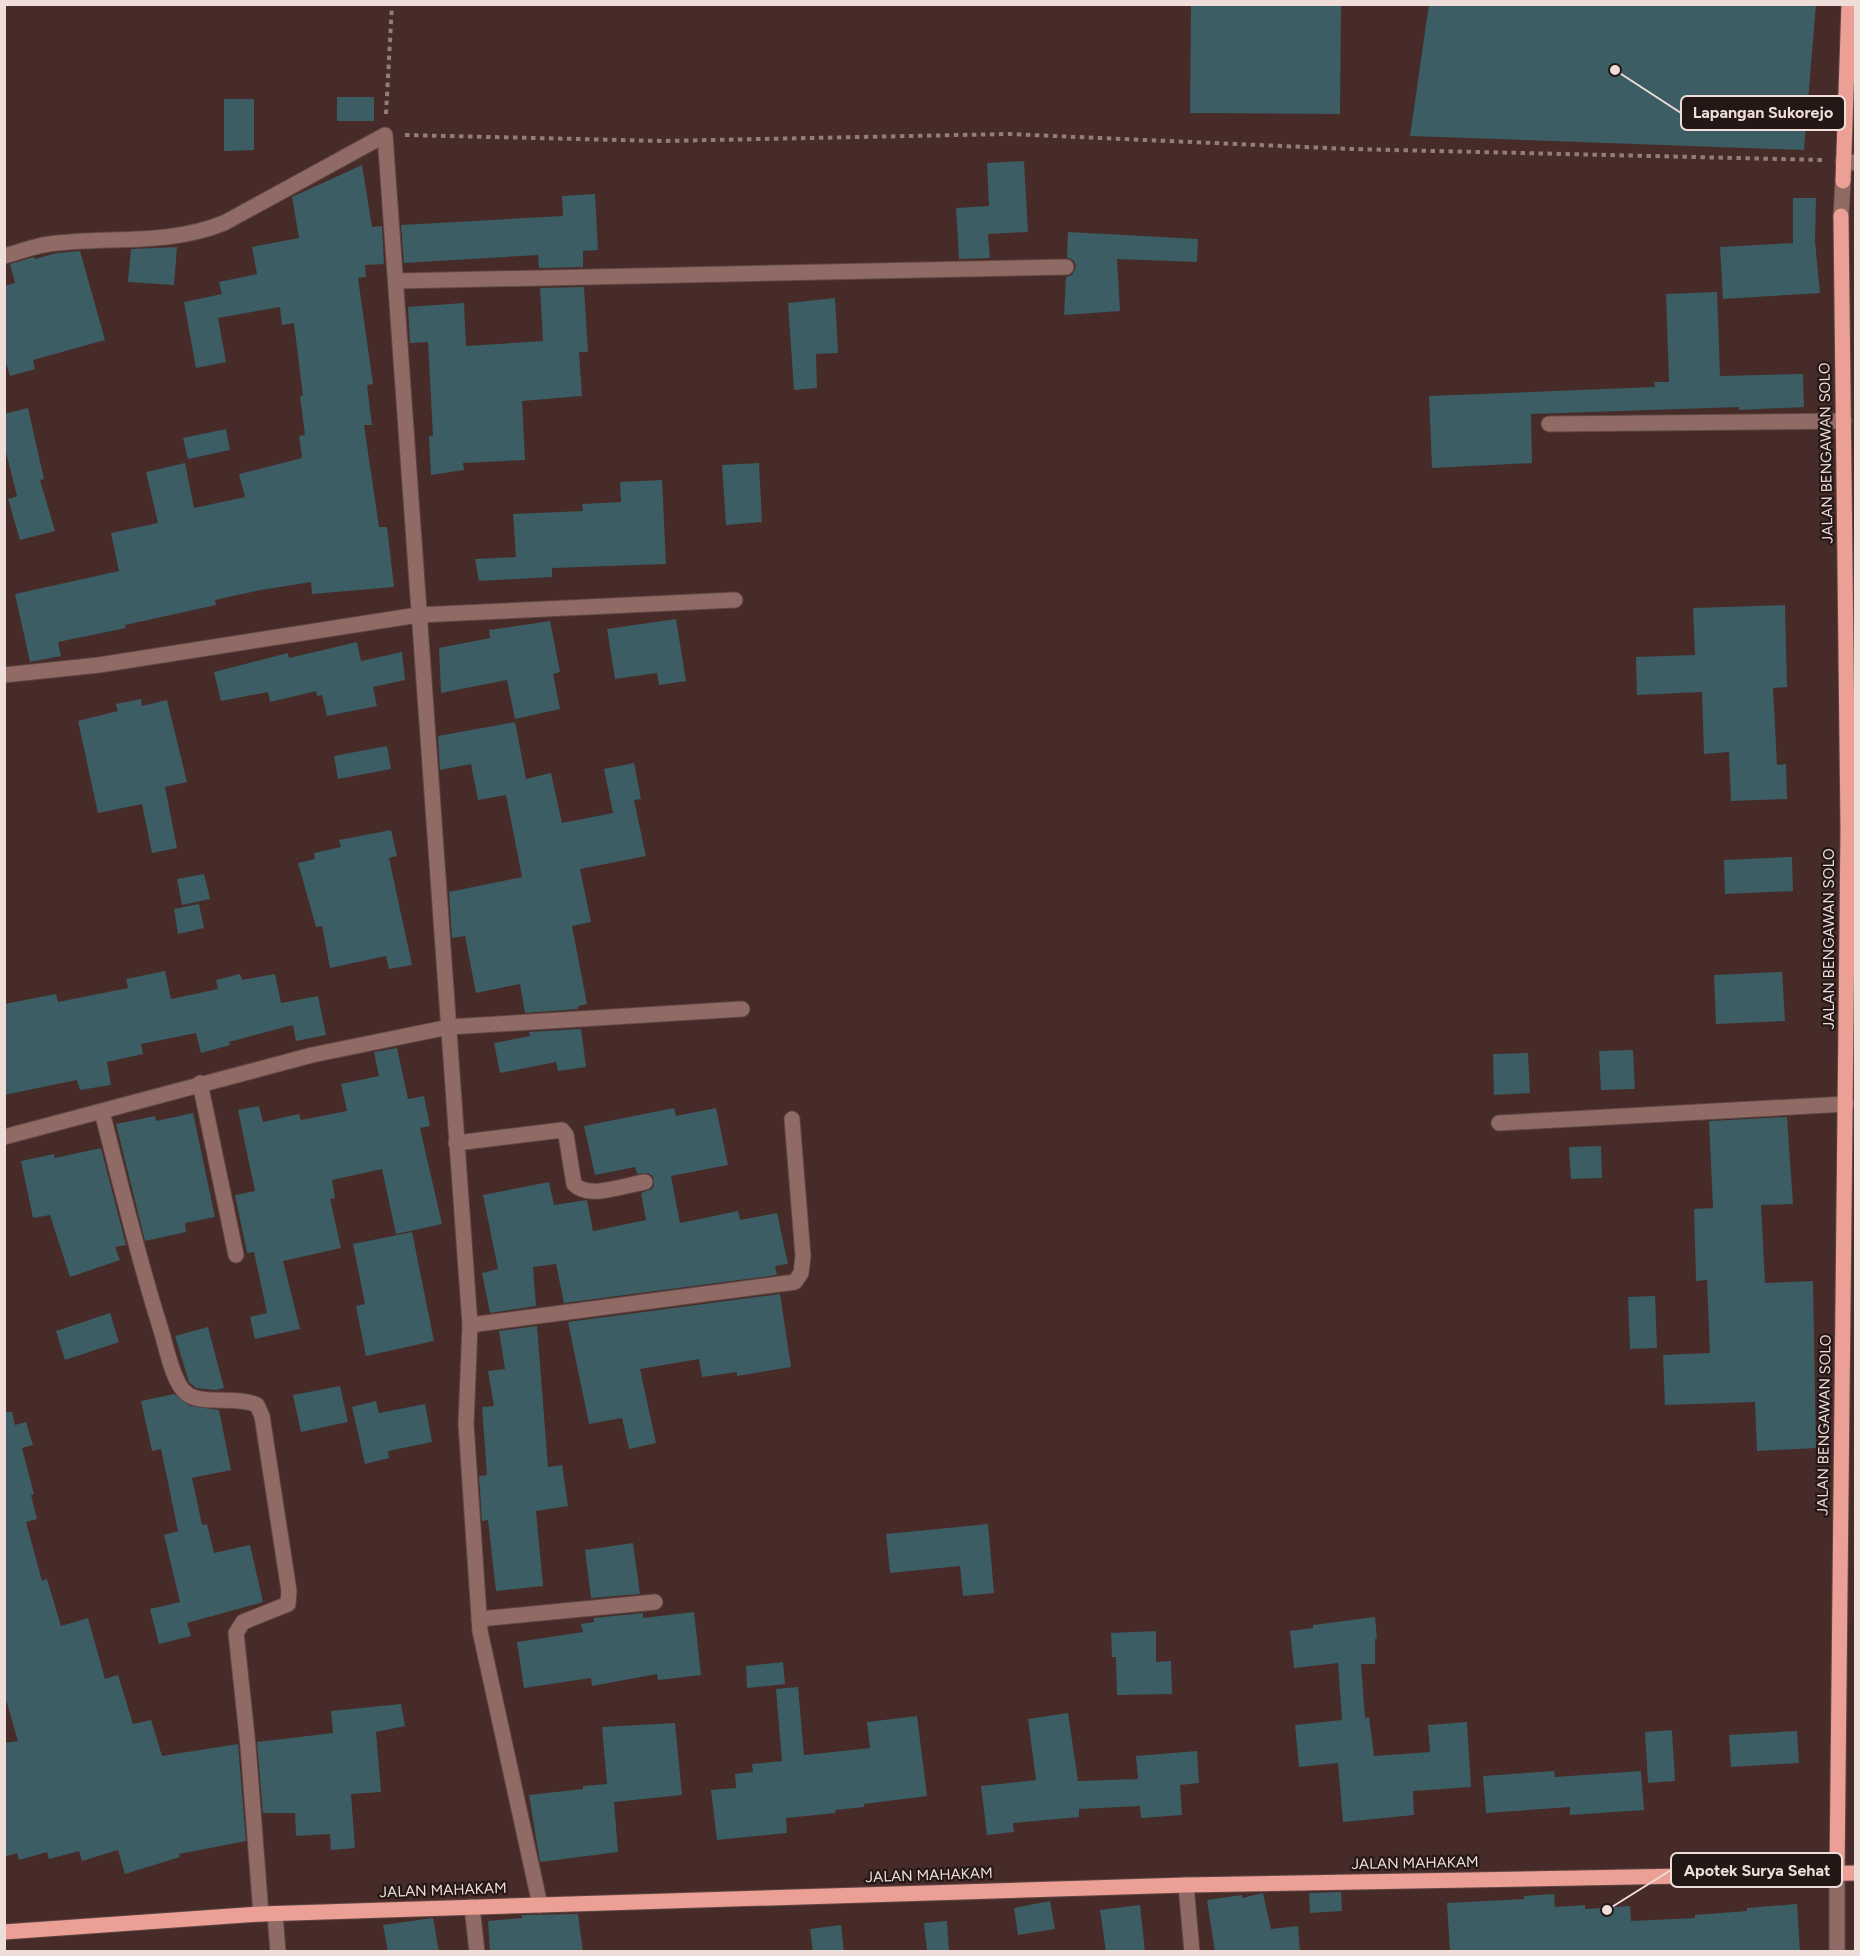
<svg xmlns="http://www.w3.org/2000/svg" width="1860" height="1956" font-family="Figtree,sans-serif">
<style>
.building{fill:#3b5d63}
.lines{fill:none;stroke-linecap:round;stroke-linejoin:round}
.minor-casing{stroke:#614744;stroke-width:17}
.major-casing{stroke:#614744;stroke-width:17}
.path{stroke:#937c79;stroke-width:4;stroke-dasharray:4.5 4.5;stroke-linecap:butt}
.minor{stroke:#906a65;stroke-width:15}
.major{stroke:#eb9f95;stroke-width:15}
.labels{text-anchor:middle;stroke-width:4.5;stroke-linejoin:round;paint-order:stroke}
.street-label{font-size:15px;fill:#efddda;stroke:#241816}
.leader{fill:none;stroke:#efddda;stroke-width:2}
.callout-dot{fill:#efddda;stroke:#241816;stroke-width:2}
.callout{fill:#241816;stroke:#efddda;stroke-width:2}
.callout-label{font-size:16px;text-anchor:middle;font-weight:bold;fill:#efddda}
</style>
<rect width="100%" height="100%" fill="#462b28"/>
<g class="building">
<path d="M 1191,4 L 1341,4 L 1340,114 L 1190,113 Z"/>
<path d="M 1429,4 L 1816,4 L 1804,150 L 1410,136 Z"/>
<rect x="337" y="97" width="37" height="24"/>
<path d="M 224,99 L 254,99 L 254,150 L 224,151 Z"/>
<path d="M 1024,161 L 1028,232 L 988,234 L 990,258 L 959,259 L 956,208 L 989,206 L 987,163 Z"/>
<path d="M 362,165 L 372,227 L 382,226 L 384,264 L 365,265 L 366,277 L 358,278 L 373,384 L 367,385 L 372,425 L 364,425 L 379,527 L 387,527 L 394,587 L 312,594 L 311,582 L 261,590 L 215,600 L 216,605 L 125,625 L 126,628 L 58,642 L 61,656 L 30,662 L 15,594 L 119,571 L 111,533 L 158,523 L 146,472 L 185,463 L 194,508 L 245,497 L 239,474 L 302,458 L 299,436 L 305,435 L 300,396 L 303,396 L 294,323 L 282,325 L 280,307 L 218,318 L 226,362 L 196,368 L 184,302 L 222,294 L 219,282 L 257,274 L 252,247 L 299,238 L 292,197 Z"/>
<path d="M 595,194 L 598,250 L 583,251 L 583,267 L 539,268 L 538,255 L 404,263 L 401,225 L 563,216 L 562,196 Z"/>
<path d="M 1793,198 L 1816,198 L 1815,241 L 1820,293 L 1723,299 L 1720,247 L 1793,243 Z"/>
<path d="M 1068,232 L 1198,239 L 1197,262 L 1117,259 L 1120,311 L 1064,315 L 1066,277 L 1072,275 L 1076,267 L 1074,261 L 1067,257 Z"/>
<path d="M 177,247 L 174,285 L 128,282 L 131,249 Z"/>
<path d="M 80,251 L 105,340 L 33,360 L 35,369 L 10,376 L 4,357 L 4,286 L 15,283 L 10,264 L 34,257 L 35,259 L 57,253 Z"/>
<path d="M 584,287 L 588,352 L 579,352 L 582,396 L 522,401 L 525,460 L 463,463 L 464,470 L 431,475 L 429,436 L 433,436 L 428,342 L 410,343 L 408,307 L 464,303 L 466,346 L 543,341 L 540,288 Z"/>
<path d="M 1717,292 L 1720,376 L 1803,374 L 1804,407 L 1739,410 L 1739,407 L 1531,414 L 1532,463 L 1432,468 L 1429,396 L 1655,387 L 1654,382 L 1669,382 L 1666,294 Z"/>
<path d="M 835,298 L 838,353 L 816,354 L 817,388 L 794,390 L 788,303 Z"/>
<path d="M 28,408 L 44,479 L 40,480 L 55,531 L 20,540 L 8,499 L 17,496 L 4,444 L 4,414 Z"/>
<path d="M 226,429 L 230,450 L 188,459 L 183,438 Z"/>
<path d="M 759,463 L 762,522 L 726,525 L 722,465 Z"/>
<path d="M 662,480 L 666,564 L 552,568 L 552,577 L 479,581 L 475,559 L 516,557 L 513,514 L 583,511 L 582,504 L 621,502 L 620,482 Z"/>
<path d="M 1785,605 L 1787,687 L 1773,688 L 1777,765 L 1786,764 L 1787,799 L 1731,801 L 1729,752 L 1704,754 L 1702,692 L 1637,695 L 1636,657 L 1695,655 L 1693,608 Z"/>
<path d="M 676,619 L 686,681 L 659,685 L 657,673 L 615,679 L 607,629 Z"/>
<path d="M 550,621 L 560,672 L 553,674 L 560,709 L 515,719 L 507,680 L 441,693 L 439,648 L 490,638 L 489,630 Z"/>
<path d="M 357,642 L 361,661 L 402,652 L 405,680 L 373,687 L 377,706 L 327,716 L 322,695 L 317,696 L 316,691 L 270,702 L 268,692 L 221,701 L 214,672 L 288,653 L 289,658 Z"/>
<path d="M 141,699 L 142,706 L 167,700 L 187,782 L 165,787 L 177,848 L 152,853 L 142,804 L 98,813 L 78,721 L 118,711 L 116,704 Z"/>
<path d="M 515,722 L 526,779 L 551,773 L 562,823 L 613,813 L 604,769 L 634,763 L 641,799 L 634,800 L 646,856 L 580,869 L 591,922 L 572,926 L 587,1004 L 578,1006 L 578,1009 L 525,1013 L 520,984 L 476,993 L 465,936 L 452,938 L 449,892 L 522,877 L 506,795 L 478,800 L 471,764 L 440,770 L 438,736 Z"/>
<path d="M 387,746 L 391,769 L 338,779 L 334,756 Z"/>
<path d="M 391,830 L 397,856 L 389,858 L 412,965 L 389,969 L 386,956 L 330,968 L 322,926 L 316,927 L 298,863 L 315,859 L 314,853 L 341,847 L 339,840 Z"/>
<path d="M 1792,857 L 1793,891 L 1725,894 L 1724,860 Z"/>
<path d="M 204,874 L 210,899 L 182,905 L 177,879 Z"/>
<path d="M 199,904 L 204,928 L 178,934 L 174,909 Z"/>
<path d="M 165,971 L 171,999 L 218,989 L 216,980 L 240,974 L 242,980 L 275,974 L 281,1003 L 318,996 L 326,1035 L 296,1041 L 293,1025 L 229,1042 L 230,1045 L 201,1053 L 196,1033 L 141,1044 L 143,1054 L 107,1062 L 111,1085 L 80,1090 L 77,1080 L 4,1095 L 4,1004 L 56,994 L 58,1002 L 128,988 L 126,979 Z"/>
<path d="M 1782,972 L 1785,1021 L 1716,1024 L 1714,975 Z"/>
<path d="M 581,1029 L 586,1067 L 558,1071 L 556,1062 L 500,1073 L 494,1043 L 530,1036 L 529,1032 Z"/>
<path d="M 397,1048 L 408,1099 L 424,1096 L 430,1126 L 420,1128 L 442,1224 L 396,1234 L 382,1169 L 332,1180 L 335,1198 L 330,1199 L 341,1248 L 283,1261 L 300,1329 L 255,1339 L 250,1317 L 267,1313 L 254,1252 L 247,1253 L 235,1195 L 255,1191 L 238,1110 L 259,1106 L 263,1122 L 299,1114 L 301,1120 L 347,1111 L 341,1084 L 379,1076 L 374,1052 Z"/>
<path d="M 1633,1050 L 1635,1089 L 1601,1090 L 1599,1051 Z"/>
<path d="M 1528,1053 L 1530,1093 L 1494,1095 L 1493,1054 Z"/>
<path d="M 674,1108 L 676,1116 L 716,1108 L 728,1165 L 671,1176 L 680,1223 L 738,1211 L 740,1220 L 777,1213 L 788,1264 L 775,1266 L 777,1275 L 564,1303 L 556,1264 L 533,1267 L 536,1306 L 490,1313 L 482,1273 L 498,1269 L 483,1195 L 549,1182 L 554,1205 L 587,1200 L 593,1231 L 646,1220 L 641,1193 L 652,1189 L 654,1185 L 653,1176 L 648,1173 L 637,1174 L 635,1167 L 595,1175 L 584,1126 Z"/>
<path d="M 193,1113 L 215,1217 L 185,1223 L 186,1232 L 145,1241 L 116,1124 L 155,1116 L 156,1121 Z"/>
<path d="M 1787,1117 L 1793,1204 L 1761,1205 L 1765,1283 L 1813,1281 L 1816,1448 L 1757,1451 L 1755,1402 L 1665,1405 L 1663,1355 L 1710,1353 L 1707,1280 L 1696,1281 L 1694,1209 L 1713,1208 L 1709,1121 Z"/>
<path d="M 1601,1146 L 1602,1178 L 1571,1179 L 1569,1147 Z"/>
<path d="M 101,1148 L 126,1245 L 115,1247 L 120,1260 L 70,1277 L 50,1215 L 33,1218 L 21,1161 L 54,1154 L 55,1158 Z"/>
<path d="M 412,1232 L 434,1341 L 366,1356 L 356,1306 L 365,1304 L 353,1244 Z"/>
<path d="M 780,1294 L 791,1367 L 737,1376 L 737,1372 L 702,1377 L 699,1359 L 640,1369 L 656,1443 L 629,1449 L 622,1418 L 589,1424 L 568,1322 Z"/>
<path d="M 1655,1296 L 1657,1348 L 1630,1349 L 1628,1297 Z"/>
<path d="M 110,1313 L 119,1342 L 65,1360 L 56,1331 Z"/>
<path d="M 537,1326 L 548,1467 L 562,1465 L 568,1506 L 536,1511 L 543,1586 L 496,1591 L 488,1520 L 482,1521 L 479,1476 L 487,1475 L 482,1407 L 494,1406 L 488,1371 L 505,1369 L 499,1331 Z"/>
<path d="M 208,1327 L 224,1388 L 216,1390 L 196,1388 L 189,1382 L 175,1336 Z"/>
<path d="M 340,1386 L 348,1422 L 301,1432 L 293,1395 Z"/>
<path d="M 174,1394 L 190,1406 L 219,1410 L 231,1470 L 192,1478 L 202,1525 L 207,1524 L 214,1553 L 250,1545 L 263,1602 L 187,1623 L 191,1636 L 159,1644 L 150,1609 L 180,1602 L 164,1535 L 178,1531 L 161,1449 L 152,1451 L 141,1401 Z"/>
<path d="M 376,1401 L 379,1413 L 425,1404 L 432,1442 L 388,1451 L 389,1458 L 365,1464 L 352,1407 Z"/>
<path d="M 4,1412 L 12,1412 L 15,1425 L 26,1422 L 33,1445 L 22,1448 L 34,1494 L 31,1495 L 37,1519 L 26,1522 L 42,1581 L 47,1579 L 61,1626 L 88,1618 L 105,1679 L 118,1675 L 133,1724 L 151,1720 L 162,1756 L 238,1744 L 246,1841 L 179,1854 L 180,1857 L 125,1874 L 118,1850 L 82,1861 L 79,1851 L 49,1859 L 47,1852 L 19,1860 L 17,1853 L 4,1857 L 4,1743 L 18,1741 L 4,1693 Z"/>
<path d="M 988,1524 L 994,1593 L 963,1596 L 960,1566 L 890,1573 L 886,1534 Z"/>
<path d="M 633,1543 L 640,1594 L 591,1598 L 585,1550 Z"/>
<path d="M 694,1612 L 701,1675 L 658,1680 L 657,1674 L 592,1686 L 591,1678 L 524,1688 L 517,1642 L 583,1632 L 581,1624 L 594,1622 L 594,1618 L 643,1613 L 643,1618 Z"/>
<path d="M 1375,1617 L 1377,1639 L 1375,1639 L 1375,1664 L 1361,1664 L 1365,1718 L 1369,1717 L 1374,1756 L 1430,1752 L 1428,1725 L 1467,1722 L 1471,1787 L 1413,1791 L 1414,1815 L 1343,1822 L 1338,1763 L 1299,1767 L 1295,1725 L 1342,1720 L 1338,1663 L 1294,1668 L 1290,1631 L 1313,1628 L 1313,1625 Z"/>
<path d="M 1156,1631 L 1156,1662 L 1171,1661 L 1172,1694 L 1117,1695 L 1116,1657 L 1112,1657 L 1111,1633 Z"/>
<path d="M 783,1662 L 785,1684 L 747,1688 L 746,1666 Z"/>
<path d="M 798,1687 L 804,1755 L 870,1748 L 867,1722 L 917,1716 L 927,1796 L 864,1804 L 864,1807 L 835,1810 L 836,1813 L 786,1818 L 787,1833 L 717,1840 L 711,1790 L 736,1788 L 735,1774 L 753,1772 L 752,1764 L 782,1761 L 776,1689 Z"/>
<path d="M 401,1704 L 405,1726 L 376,1732 L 381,1792 L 351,1794 L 355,1848 L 331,1850 L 330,1834 L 296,1836 L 295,1813 L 263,1813 L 257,1742 L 333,1733 L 331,1711 Z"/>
<path d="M 1068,1713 L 1078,1781 L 1138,1779 L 1136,1756 L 1197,1751 L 1199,1783 L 1180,1785 L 1182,1815 L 1141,1818 L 1140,1806 L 1079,1809 L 1079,1817 L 1013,1823 L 1014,1832 L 987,1835 L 981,1786 L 1036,1780 L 1028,1719 Z"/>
<path d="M 675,1723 L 682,1795 L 614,1802 L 618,1852 L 540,1862 L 529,1795 L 583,1789 L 583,1786 L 607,1784 L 602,1727 Z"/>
<path d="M 1672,1730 L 1675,1781 L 1648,1783 L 1645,1732 Z"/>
<path d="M 1797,1731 L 1799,1763 L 1731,1767 L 1729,1735 Z"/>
<path d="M 1554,1771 L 1555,1777 L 1641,1771 L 1644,1810 L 1570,1815 L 1570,1807 L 1486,1813 L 1483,1776 Z"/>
<path d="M 1341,1892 L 1342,1911 L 1310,1913 L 1309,1893 Z"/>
<path d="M 1263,1893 L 1271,1929 L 1298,1926 L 1300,1952 L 1215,1952 L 1207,1900 L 1242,1895 L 1242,1898 Z"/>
<path d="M 1554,1894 L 1555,1907 L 1585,1905 L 1585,1909 L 1630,1906 L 1631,1921 L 1695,1918 L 1695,1915 L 1747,1911 L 1747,1908 L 1797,1904 L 1800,1952 L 1450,1952 L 1447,1903 L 1524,1899 L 1524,1896 Z"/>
<path d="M 1050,1901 L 1055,1929 L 1018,1935 L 1014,1908 Z"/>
<path d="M 1140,1905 L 1145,1952 L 1106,1952 L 1100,1910 Z"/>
<path d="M 578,1914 L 583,1952 L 490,1952 L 488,1921 L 522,1918 L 522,1915 Z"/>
<path d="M 433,1918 L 439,1952 L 388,1952 L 383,1925 Z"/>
<path d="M 947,1921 L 949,1952 L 927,1952 L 924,1923 Z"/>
<path d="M 841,1925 L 844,1952 L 813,1952 L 810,1929 Z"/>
</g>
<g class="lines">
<g class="minor-casing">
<g id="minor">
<path d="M 1843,161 L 1856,163"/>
<path d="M 1841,216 L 1843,181"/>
<path d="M 4,256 C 19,252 34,246 49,244 C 108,236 167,246 224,223 L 385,135 L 470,1325 L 466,1424 L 480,1631 L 540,1905"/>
<path d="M 396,281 L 1066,267"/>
<path d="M 1549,424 L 1844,421"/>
<path d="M 4,675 L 99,665 L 418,615 L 735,600"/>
<path d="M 200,1083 L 236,1255"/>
<path d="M 102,1112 C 121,1185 138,1258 161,1330 C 166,1346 173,1383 186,1393 C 201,1406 237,1395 257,1405 L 262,1416 L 289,1591 L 288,1604 L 243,1622 L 236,1633 L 248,1746 L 261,1914"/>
<path d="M 1499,1123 L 1846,1104"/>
<path d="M 4,1137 L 312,1055 L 449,1027 L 742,1009"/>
<path d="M 456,1143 L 562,1130 L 566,1135 L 574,1184 C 588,1200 625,1185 645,1182"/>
<path d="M 470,1325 L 795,1282 L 801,1273 L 803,1256 L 792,1119"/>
<path d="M 479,1619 L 655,1602"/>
<path d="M 1186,1885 L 1192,1952"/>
<path d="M 472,1907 L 477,1952"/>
<path d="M 275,1914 L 278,1952"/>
<path d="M 1837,1952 L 1837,1874"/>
</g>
</g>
<g class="major-casing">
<g id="major">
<path d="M 1843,181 L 1849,4"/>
<path d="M 1837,1874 L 1848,829 L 1841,216"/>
<path d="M 4,1932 L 261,1914 L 540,1905 L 1186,1885 L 1856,1873"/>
</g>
</g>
<g class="path">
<path d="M 386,114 L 392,4"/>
<path d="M 405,135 L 663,141 L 1009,134 L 1350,149 L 1822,160"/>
</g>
<use href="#minor" class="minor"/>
<use href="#major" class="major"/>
</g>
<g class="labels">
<g class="street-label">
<text transform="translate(1826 453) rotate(-91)" y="5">JALAN BENGAWAN SOLO</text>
<text transform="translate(1829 939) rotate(-90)" y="5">JALAN BENGAWAN SOLO</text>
<text transform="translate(1824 1425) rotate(-89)" y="5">JALAN BENGAWAN SOLO</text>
<text transform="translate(1415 1863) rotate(-1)" y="5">JALAN MAHAKAM</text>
<text transform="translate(929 1875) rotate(-2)" y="5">JALAN MAHAKAM</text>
<text transform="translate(443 1890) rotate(-2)" y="5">JALAN MAHAKAM</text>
</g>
</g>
<path class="leader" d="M1615 70L1681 113M1607 1910L1671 1870"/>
<g class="callout-dot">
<circle cx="1615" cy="70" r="6"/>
<circle cx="1607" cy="1910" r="6"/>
</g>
<g class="callout">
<rect x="1681" y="96" width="164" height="34" rx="6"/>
<rect x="1671" y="1853" width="171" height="34" rx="6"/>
</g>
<g class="callout-label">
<text x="1763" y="118">Lapangan Sukorejo</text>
<text x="1757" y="1876">Apotek Surya Sehat</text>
</g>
<rect width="1860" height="1956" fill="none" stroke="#efddda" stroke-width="12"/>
</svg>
